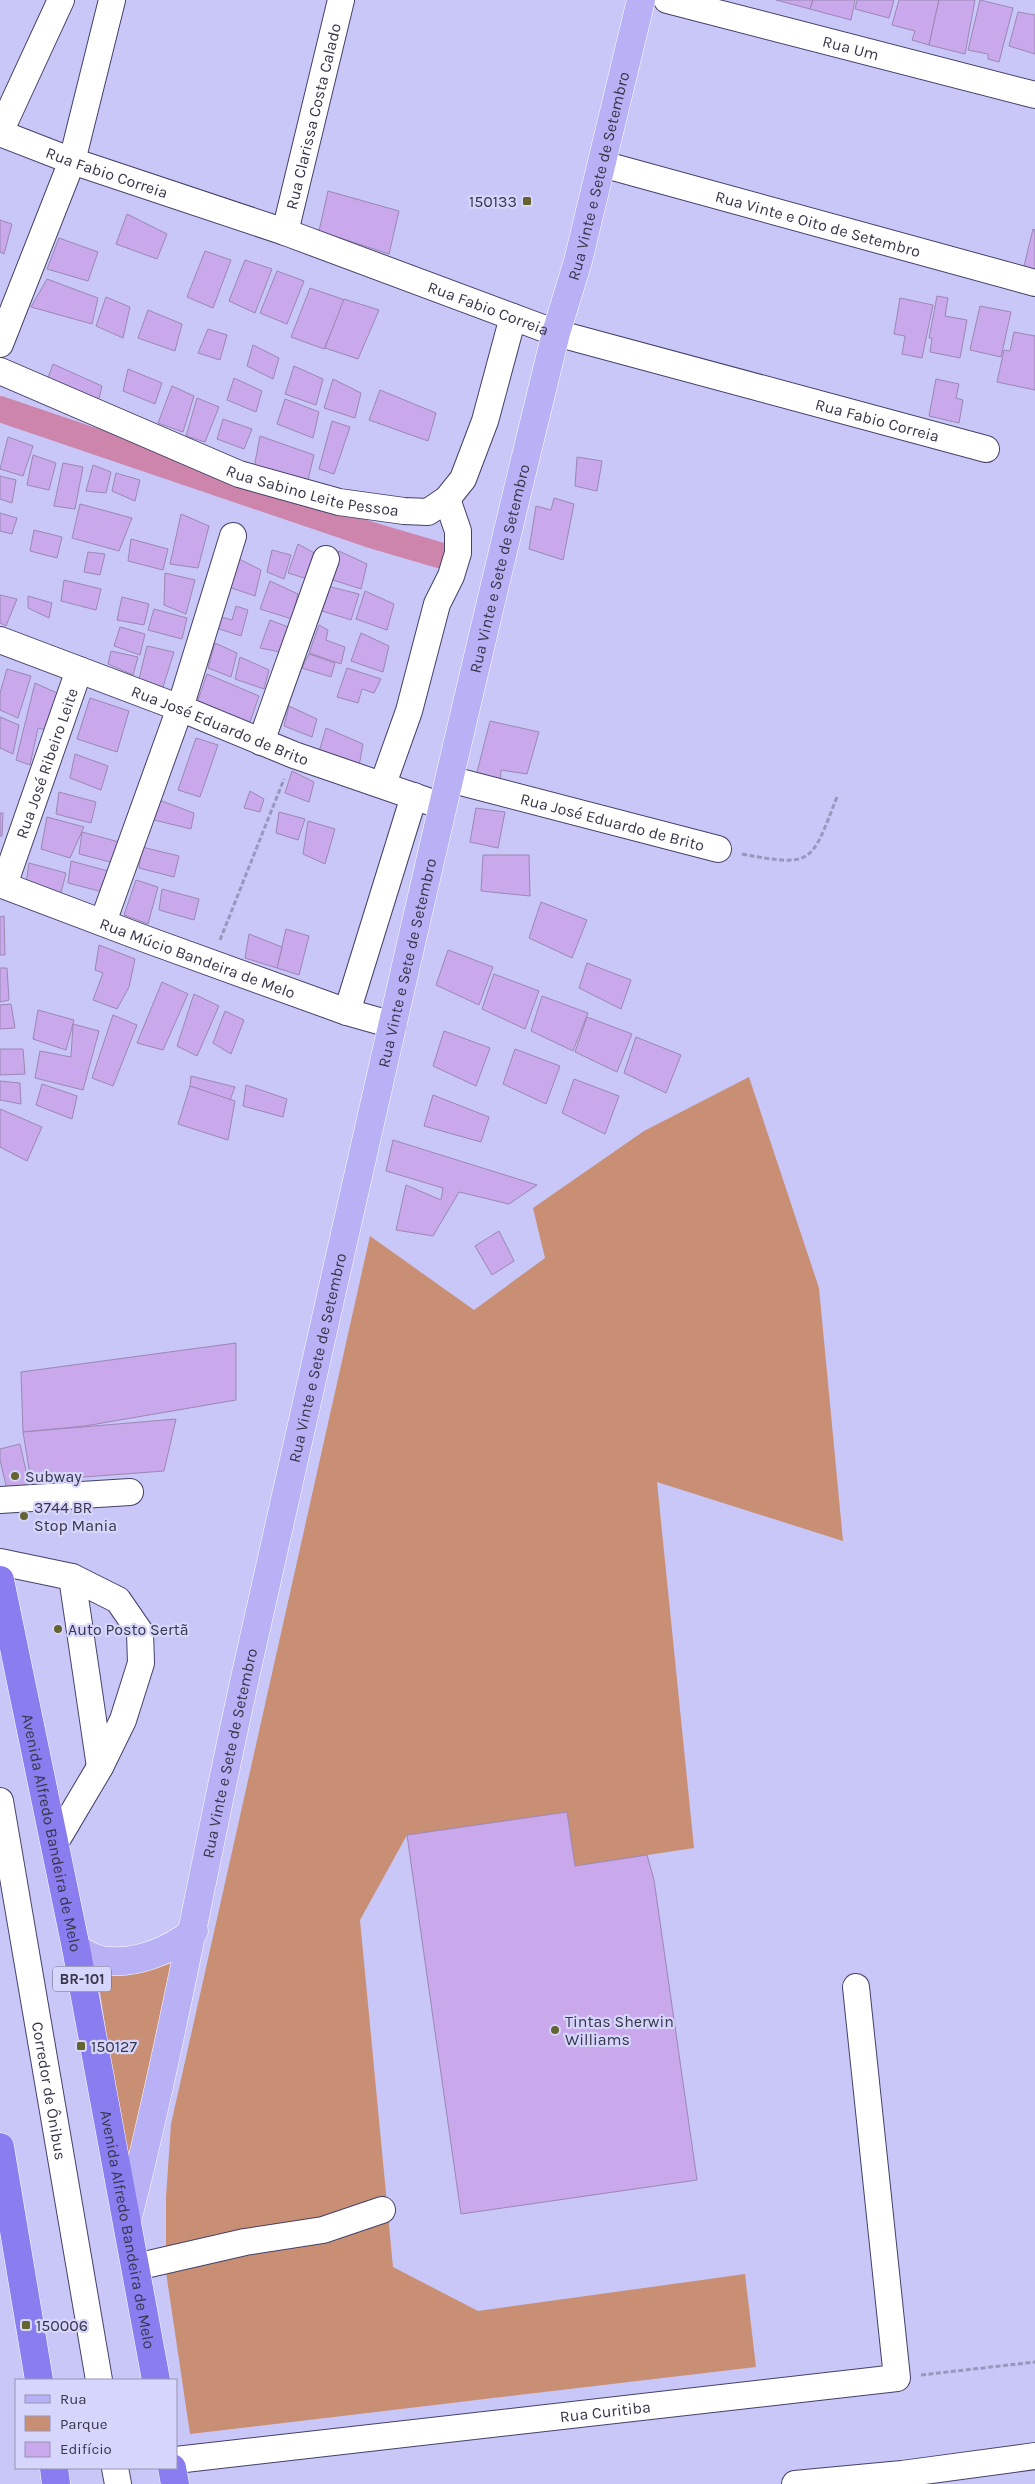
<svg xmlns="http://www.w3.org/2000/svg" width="1035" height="2484" font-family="Karla,sans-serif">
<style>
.green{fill:#c98f74}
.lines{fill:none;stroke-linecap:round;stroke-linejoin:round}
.canal{stroke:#cd85ac;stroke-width:26}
.building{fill:#c9a8ec;stroke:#9c87b3}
.minor-casing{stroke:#444169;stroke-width:28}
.major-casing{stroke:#fff;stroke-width:29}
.highway-casing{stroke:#fff;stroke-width:29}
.path{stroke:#9897bd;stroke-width:3;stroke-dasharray:5 2.5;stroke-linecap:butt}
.minor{stroke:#fff;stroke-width:26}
.major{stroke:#b9b1f6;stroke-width:28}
.highway{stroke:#8a7df0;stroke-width:28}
.poi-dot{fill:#65632f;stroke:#d6d5fc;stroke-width:2}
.labels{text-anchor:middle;stroke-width:4.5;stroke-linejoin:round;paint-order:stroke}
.shield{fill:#d6d5fc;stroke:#67667f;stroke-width:1}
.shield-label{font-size:15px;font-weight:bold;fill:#37364a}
.street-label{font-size:16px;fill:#37364a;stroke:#d6d5fc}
.poi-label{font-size:16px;fill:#37364a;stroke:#d6d5fc;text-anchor:start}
</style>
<rect width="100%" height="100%" fill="#c8c7f7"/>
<g class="green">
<path d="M 749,1077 L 819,1288 L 843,1541 L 657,1482 L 694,1848 L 575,1866 L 567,1812 L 407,1835 L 360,1920 L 393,2267 L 478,2311 L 745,2274 L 756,2367 L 190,2434 L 166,2272 L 166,2197 L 171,2124 L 370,1236 L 474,1310 L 545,1258 L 533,1208 L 644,1131 Z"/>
<path d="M 173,1953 L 130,2190 L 97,1972 Z"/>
</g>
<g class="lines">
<path class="canal" d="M 0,409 L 371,535 L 439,555"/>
</g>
<g class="building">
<path d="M 776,0 L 813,0 L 810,9 Z"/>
<path d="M 813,0 L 855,0 L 851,20 L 810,9 Z"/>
<path d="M 857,0 L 894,0 L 889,18 L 855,9 Z"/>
<path d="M 899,0 L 939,0 L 929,45 L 912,40 L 915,31 L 892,25 Z"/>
<path d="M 939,0 L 975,0 L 965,54 L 929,45 Z"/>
<path d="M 980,0 L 1013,8 L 999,62 L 988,59 L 988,54 L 968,50 Z"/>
<path d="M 1018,12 L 1035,15 L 1035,54 L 1009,46 Z"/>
<path d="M 328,191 L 399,211 L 389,254 L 319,231 Z"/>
<path d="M 127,214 L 167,234 L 157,259 L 116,244 Z"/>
<path d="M 0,220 L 12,224 L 4,254 L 0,252 Z"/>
<path d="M 1033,229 L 1035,230 L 1035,272 L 1023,270 Z"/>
<path d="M 59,238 L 98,252 L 88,281 L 47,269 Z"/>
<path d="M 205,251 L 231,260 L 213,308 L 187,297 Z"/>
<path d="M 245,260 L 272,269 L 255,313 L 229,301 Z"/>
<path d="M 277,271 L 304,281 L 287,324 L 260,313 Z"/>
<path d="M 47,279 L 98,298 L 92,324 L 31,307 Z"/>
<path d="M 310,288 L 345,300 L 324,349 L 291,337 Z"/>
<path d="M 937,296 L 948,298 L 945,316 L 967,320 L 960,358 L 930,352 L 932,338 L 929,338 Z"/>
<path d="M 106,297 L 130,307 L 123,338 L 96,326 Z"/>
<path d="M 900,298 L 933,305 L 922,358 L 902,354 L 905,336 L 894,334 Z"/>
<path d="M 344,299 L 379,310 L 358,359 L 325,348 Z"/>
<path d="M 980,306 L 1011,312 L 1001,357 L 970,350 Z"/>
<path d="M 148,310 L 182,324 L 175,351 L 138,338 Z"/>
<path d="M 208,329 L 227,335 L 220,360 L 198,353 Z"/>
<path d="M 1014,332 L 1035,336 L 1035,390 L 997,382 L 1004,350 L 1010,351 Z"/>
<path d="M 253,345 L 279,358 L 273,379 L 247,366 Z"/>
<path d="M 53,364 L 102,386 L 98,403 L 46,383 Z"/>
<path d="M 294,366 L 323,379 L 316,405 L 285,394 Z"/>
<path d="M 128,369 L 162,383 L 155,404 L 123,391 Z"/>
<path d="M 234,378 L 262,391 L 256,412 L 227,400 Z"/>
<path d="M 333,379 L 361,393 L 355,418 L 324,408 Z"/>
<path d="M 936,379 L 959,384 L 956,398 L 963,400 L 959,423 L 929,416 Z"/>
<path d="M 172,386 L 194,396 L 183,432 L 158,423 Z"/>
<path d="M 380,390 L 436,413 L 428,441 L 369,420 Z"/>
<path d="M 197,398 L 219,407 L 205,442 L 186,436 Z"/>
<path d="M 285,399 L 319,412 L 313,438 L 277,424 Z"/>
<path d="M 223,419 L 252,429 L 244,449 L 217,439 Z"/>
<path d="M 332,421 L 350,427 L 334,474 L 319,469 Z"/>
<path d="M 260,436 L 314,455 L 307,484 L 254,468 Z"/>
<path d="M 8,437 L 33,446 L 23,476 L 0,469 Z"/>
<path d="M 33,455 L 56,463 L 49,490 L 27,485 Z"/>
<path d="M 577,457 L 602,461 L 597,491 L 575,486 Z"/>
<path d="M 63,463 L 83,467 L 75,509 L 54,506 Z"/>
<path d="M 93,465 L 111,472 L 106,493 L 86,491 Z"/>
<path d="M 116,473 L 140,480 L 135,501 L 112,491 Z"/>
<path d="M 0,476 L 16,480 L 12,503 L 0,499 Z"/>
<path d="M 554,498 L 574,504 L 563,560 L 529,549 L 536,506 L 551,510 Z"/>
<path d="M 80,504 L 132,518 L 119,551 L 72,538 Z"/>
<path d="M 0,513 L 17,518 L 12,534 L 0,531 Z"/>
<path d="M 181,514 L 209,526 L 198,568 L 170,564 Z"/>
<path d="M 34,530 L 62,537 L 57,558 L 30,551 Z"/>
<path d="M 131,539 L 168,549 L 163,570 L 128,561 Z"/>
<path d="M 298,544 L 320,556 L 314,581 L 288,573 Z"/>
<path d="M 272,550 L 291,555 L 284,579 L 267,572 Z"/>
<path d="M 339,551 L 367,564 L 361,589 L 330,579 Z"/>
<path d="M 88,552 L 105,554 L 100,575 L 84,572 Z"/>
<path d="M 233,556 L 261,570 L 255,596 L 223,585 Z"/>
<path d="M 165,573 L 195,580 L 186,614 L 164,605 Z"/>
<path d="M 64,580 L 101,589 L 96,610 L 61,601 Z"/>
<path d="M 270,581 L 298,594 L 292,619 L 260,609 Z"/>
<path d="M 327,586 L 359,594 L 351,620 L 319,610 Z"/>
<path d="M 365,591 L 394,604 L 387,630 L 356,619 Z"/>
<path d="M 0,595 L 17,599 L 6,626 L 0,623 Z"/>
<path d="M 28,596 L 52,603 L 49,618 L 28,608 Z"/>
<path d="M 122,597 L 149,604 L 144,625 L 117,620 Z"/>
<path d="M 236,606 L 248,610 L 241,636 L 210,626 L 214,615 L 232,620 Z"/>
<path d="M 154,609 L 187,618 L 182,639 L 148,630 Z"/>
<path d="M 270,620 L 288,627 L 280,652 L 260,648 Z"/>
<path d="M 319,625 L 328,630 L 326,640 L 345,647 L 341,664 L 309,653 Z"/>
<path d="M 120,627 L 145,634 L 140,655 L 114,646 Z"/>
<path d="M 361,633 L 389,646 L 383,672 L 351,661 Z"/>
<path d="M 215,643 L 237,653 L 231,677 L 208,668 Z"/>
<path d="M 147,646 L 174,652 L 163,687 L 139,679 Z"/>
<path d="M 111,651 L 138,657 L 133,675 L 108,664 Z"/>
<path d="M 309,654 L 335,663 L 331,677 L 302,668 Z"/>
<path d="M 240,657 L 269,670 L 264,689 L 235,679 Z"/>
<path d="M 347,668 L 381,679 L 374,693 L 362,689 L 358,703 L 337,697 Z"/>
<path d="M 7,669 L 31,676 L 18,718 L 0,710 L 0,693 Z"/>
<path d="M 207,674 L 259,696 L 250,722 L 197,703 Z"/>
<path d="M 35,683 L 57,693 L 46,730 L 38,728 L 30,765 L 16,760 Z"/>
<path d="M 90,698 L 129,711 L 117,752 L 77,739 Z"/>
<path d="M 289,706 L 317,719 L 312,737 L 284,726 Z"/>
<path d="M 0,717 L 19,725 L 13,754 L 0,748 Z"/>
<path d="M 490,721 L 539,732 L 527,774 L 501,770 L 500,784 L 476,776 Z"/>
<path d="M 326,728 L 363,744 L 359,766 L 319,752 Z"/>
<path d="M 196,738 L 218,745 L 200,797 L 178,790 Z"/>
<path d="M 75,754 L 108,766 L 101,790 L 70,778 Z"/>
<path d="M 292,771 L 314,782 L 309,802 L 285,793 Z"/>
<path d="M 250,791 L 264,799 L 260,812 L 244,808 Z"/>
<path d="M 59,792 L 96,802 L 91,823 L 56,814 Z"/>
<path d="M 159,800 L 194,813 L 191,829 L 154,820 Z"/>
<path d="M 476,808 L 505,812 L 498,848 L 470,842 Z"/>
<path d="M 279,812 L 305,819 L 298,840 L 276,833 Z"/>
<path d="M 0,813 L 3,813 L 2,836 L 0,836 Z"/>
<path d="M 47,817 L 84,827 L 70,858 L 41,849 Z"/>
<path d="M 308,821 L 335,829 L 325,864 L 303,854 Z"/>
<path d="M 82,832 L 119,842 L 114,863 L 79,854 Z"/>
<path d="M 142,847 L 179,856 L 174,877 L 139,868 Z"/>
<path d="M 483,855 L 529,855 L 530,896 L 481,891 Z"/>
<path d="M 71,861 L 108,871 L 103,892 L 68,883 Z"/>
<path d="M 29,863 L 66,873 L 61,893 L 26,884 Z"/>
<path d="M 136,880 L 158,887 L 148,924 L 124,915 Z"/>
<path d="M 162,889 L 199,899 L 194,920 L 159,910 Z"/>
<path d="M 541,902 L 587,920 L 572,958 L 529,938 Z"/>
<path d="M 4,916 L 5,955 L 0,955 L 0,917 Z"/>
<path d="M 286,929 L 309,936 L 299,975 L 277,968 Z"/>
<path d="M 249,934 L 282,947 L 277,968 L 245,958 Z"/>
<path d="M 99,945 L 135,959 L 129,987 L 117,1009 L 93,1000 L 103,973 L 95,970 Z"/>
<path d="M 448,950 L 493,967 L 479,1005 L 436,985 Z"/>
<path d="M 587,963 L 631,980 L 621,1009 L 579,988 Z"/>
<path d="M 0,968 L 7,968 L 9,1000 L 0,1002 Z"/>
<path d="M 494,974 L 539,991 L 525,1029 L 482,1009 Z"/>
<path d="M 162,982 L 188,994 L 163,1050 L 137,1043 Z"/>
<path d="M 194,994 L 219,1006 L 197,1056 L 177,1046 Z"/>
<path d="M 542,996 L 588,1013 L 573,1051 L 531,1031 Z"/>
<path d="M 11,1004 L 15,1028 L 0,1029 L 0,1005 Z"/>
<path d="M 38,1010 L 74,1020 L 66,1050 L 33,1039 Z"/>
<path d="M 225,1011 L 244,1020 L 231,1054 L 213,1043 Z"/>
<path d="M 113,1015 L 137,1025 L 113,1086 L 92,1078 Z"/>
<path d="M 587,1017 L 632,1034 L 617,1072 L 575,1052 Z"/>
<path d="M 73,1024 L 99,1031 L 83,1090 L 35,1078 L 40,1051 L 71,1057 Z"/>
<path d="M 444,1031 L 490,1048 L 476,1086 L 433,1066 Z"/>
<path d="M 636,1037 L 681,1055 L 666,1093 L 624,1073 Z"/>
<path d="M 0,1049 L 23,1049 L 25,1074 L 0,1075 Z"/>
<path d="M 515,1049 L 560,1066 L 546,1104 L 503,1084 Z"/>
<path d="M 191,1076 L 235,1087 L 230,1100 L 190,1086 Z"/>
<path d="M 574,1079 L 619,1096 L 605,1134 L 562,1113 Z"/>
<path d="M 0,1081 L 20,1083 L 21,1104 L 0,1100 Z"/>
<path d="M 42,1084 L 77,1096 L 72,1119 L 36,1105 Z"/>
<path d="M 246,1085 L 287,1099 L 283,1117 L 243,1106 Z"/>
<path d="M 190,1086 L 235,1101 L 228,1140 L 178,1124 Z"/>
<path d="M 433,1095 L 489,1117 L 481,1142 L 424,1126 Z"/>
<path d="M 0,1109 L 42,1127 L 27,1161 L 0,1147 Z"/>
<path d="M 393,1140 L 537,1185 L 509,1204 L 459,1192 L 433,1236 L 396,1230 L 406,1185 L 441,1200 L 443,1188 L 386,1171 Z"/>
<path d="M 499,1231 L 514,1261 L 492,1275 L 475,1246 Z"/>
<path d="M 236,1343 L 236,1400 L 85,1426 L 23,1432 L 21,1372 Z"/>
<path d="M 176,1419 L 164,1471 L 31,1481 L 23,1432 Z"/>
<path d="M 20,1444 L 31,1493 L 9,1498 L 0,1460 L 0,1449 Z"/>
<path d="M 567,1812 L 575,1866 L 647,1855 L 654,1880 L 697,2180 L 461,2214 L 407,1835 Z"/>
</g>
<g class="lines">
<g class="minor-casing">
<g id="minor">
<path id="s1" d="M 667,0 L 1035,95"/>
<path d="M 0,132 L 61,0"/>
<path id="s2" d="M 0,133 L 72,161 L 285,232 L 556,333 L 986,449"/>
<path id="s3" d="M 602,164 L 1035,283"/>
<path id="s4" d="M 285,232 L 341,0"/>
<path d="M 0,344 L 72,161 L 112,0"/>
<path id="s5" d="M 0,371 L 239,474 L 339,502 L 404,511 L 428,512 L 447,499 L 463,479 L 485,421 L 513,317"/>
<path id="s6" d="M 0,640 L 180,708 L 294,755 L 442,806"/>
<path d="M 261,742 L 326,559"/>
<path id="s7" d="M 449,779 L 718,849"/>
<path d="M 383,784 L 409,711 L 437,604 L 451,576 L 458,553 L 458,531 L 447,499"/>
<path id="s8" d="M 0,884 L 148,940 L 347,1012 L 393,1025"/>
<path id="s9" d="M 4,885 L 79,670"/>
<path d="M 103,922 L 180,708 L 233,536"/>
<path d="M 347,1012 L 414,796"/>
<path d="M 0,1500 L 130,1492"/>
<path d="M 0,1562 L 72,1577 L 118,1600 L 140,1632 L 141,1663 L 123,1720 L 100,1767 L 55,1843"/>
<path d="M 72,1577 L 100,1767"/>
<path id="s10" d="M 0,1801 L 99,2380"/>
<path d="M 136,2267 L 245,2242 L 323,2230 L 382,2210"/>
<path id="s11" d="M 176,2460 L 897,2378 L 856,1987"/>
<path d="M 115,2468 L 118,2484"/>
<path d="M 795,2484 L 902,2474 L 1035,2456"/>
</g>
</g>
<g class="major-casing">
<g id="major">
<path d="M 76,1948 C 84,1953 92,1958 101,1960 C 133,1966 170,1951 194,1931"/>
<path id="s12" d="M 127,2221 C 175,2033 208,1841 251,1651 C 350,1211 448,771 556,333 L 578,261 L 641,0"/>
</g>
</g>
<g class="highway-casing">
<g id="highway">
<path id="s13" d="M 0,1580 L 76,1948 L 156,2380"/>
<path d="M 0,2147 L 39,2380"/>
<path d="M 54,2468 L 56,2484"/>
<path d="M 172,2468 L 175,2484"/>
</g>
</g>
<g class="path">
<path d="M 742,854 C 815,868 811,862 837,797"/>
<path d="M 220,940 L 284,779"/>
<path d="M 921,2375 L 1035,2362"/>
</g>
<use href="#minor" class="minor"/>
<use href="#major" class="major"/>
<use href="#highway" class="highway"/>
</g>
<g class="poi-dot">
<rect x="522" y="196" width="10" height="10" rx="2.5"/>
<circle cx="15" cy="1476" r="5"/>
<circle cx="24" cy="1516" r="5"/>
<circle cx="58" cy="1629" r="5"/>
<circle cx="555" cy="2030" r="5"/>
<rect x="76" y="2041" width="10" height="10" rx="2.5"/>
<rect x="21" y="2320" width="10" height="10" rx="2.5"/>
</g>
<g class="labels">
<rect class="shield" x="53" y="1966.5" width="58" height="25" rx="4"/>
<g class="shield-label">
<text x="82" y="1984">BR-101</text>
</g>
<g class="street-label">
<text dy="6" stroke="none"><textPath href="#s1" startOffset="190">Rua Um</textPath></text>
<text dy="6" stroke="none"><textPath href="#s4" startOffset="119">Rua Clarissa Costa Calado</textPath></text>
<text dy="6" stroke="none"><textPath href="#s2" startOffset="114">Rua Fabio Correia</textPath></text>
<text dy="6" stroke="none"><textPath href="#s12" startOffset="2099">Rua Vinte e Sete de Setembro</textPath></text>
<text dy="6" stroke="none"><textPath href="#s3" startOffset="224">Rua Vinte e Oito de Setembro</textPath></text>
<text dy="6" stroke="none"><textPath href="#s2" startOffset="519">Rua Fabio Correia</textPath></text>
<text dy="6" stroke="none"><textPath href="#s2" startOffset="924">Rua Fabio Correia</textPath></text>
<text dy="6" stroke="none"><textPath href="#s5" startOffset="336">Rua Sabino Leite Pessoa</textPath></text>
<text dy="6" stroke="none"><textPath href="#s12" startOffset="1694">Rua Vinte e Sete de Setembro</textPath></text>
<text dy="6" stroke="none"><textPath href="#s6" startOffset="236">Rua José Eduardo de Brito</textPath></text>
<text dy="6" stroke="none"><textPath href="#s9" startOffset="129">Rua José Ribeiro Leite</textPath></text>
<text dy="6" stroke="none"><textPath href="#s7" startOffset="169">Rua José Eduardo de Brito</textPath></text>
<text dy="6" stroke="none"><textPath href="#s8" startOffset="211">Rua Múcio Bandeira de Melo</textPath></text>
<text dy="6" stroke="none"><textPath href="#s12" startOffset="1289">Rua Vinte e Sete de Setembro</textPath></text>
<text dy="6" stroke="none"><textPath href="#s12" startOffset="884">Rua Vinte e Sete de Setembro</textPath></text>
<text dy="6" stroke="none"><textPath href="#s12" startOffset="479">Rua Vinte e Sete de Setembro</textPath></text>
<text dy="6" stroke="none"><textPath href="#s13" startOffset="258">Avenida Alfredo Bandeira de Melo</textPath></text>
<text dy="6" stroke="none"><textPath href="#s10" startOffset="294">Corredor de Ônibus</textPath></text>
<text dy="6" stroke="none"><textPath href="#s13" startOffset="662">Avenida Alfredo Bandeira de Melo</textPath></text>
<text dy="6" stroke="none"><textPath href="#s11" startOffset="432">Rua Curitiba</textPath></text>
</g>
<g class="poi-label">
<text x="517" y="207" text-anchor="end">150133</text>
<text x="25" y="1482">Subway</text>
<text x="34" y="1513">3744 BR<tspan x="34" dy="18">Stop Mania</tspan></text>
<text x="68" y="1635">Auto Posto Sertã</text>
<text x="565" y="2027">Tintas Sherwin<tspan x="565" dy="18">Williams</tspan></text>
<text x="91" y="2052">150127</text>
<text x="36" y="2331">150006</text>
</g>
</g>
<rect x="15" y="2379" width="162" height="90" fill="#d6d5fc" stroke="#9695b5"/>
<rect x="25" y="2395" width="25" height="8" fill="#b9b1f6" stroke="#9695b5"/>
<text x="60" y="2404" font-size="15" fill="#37364a">Rua</text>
<rect x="25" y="2416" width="25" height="15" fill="#c98f74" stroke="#9695b5"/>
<text x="60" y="2429" font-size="15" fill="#37364a">Parque</text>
<rect x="25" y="2442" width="25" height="15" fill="#c9a8ec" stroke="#9695b5"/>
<text x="60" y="2454" font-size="15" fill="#37364a">Edifício</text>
</svg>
